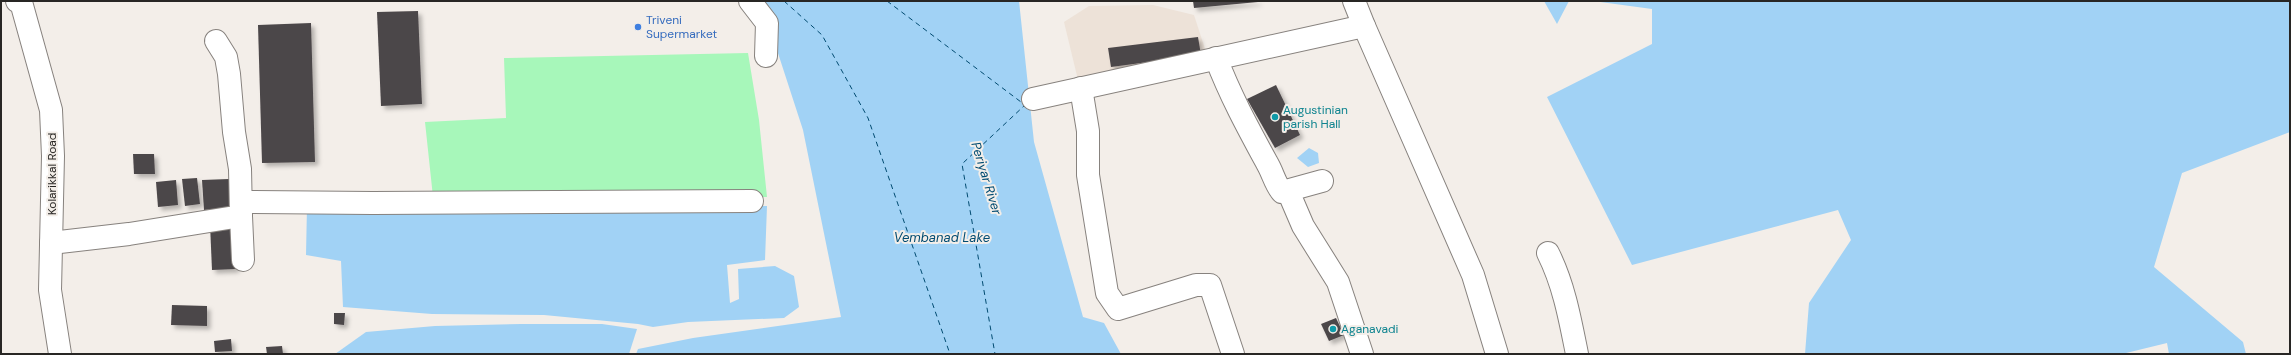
<svg xmlns="http://www.w3.org/2000/svg" width="2291" height="355" font-family="'DM Sans',sans-serif">
<style>
.built{fill:#ede2d8}
.green{fill:#a7f7ba}
.water{fill:#a1d2f5}
.lines{fill:none;stroke-linecap:round;stroke-linejoin:round}
.ferry{stroke:#014b71;stroke-width:1;stroke-dasharray:5 4;stroke-linecap:butt}
.building{fill:#4c4749;filter:url(#shadow)}
.minor-casing{stroke:#87827e;stroke-width:24}
.minor{stroke:#fff;stroke-width:22}
.shop-dot{fill:#3f7fe0;stroke:#f3eee9;stroke-width:1.5}
.culture-dot{fill:#0f9aa8;stroke:#f3eee9;stroke-width:1.5}
.labels{text-anchor:middle;stroke-width:4;stroke-linejoin:round;paint-order:stroke}
.shop-label{font-size:12px;fill:#366cbe;stroke:#f3eee9;text-anchor:start}
.culture-label{font-size:12px;fill:#0d838f;stroke:#f3eee9;text-anchor:start}
.street-label{font-size:12px;fill:#282624;stroke:#f3eee9}
.water-label{font-size:13px;font-style:italic;fill:#014b71;stroke:#f3eee9}
</style>
<defs>
<filter id="shadow"><feDropShadow dx="3.5" dy="3.5" stdDeviation="2" flood-color="#0004"/></filter>
</defs>
<rect width="100%" height="100%" fill="#f3eee9"/>
<path class="built" d="M 1153,5 L 1194,15 L 1207,55 L 1078,80 L 1064,22 L 1089,6 Z"/>
<path class="green" d="M 748,53 L 759,120 L 767,197 L 602,195 L 433,197 L 425,122 L 506,118 L 504,58 Z"/>
<g class="water">
<path d="M 765,1 L 1019,1 L 1034,142 L 1083,317 L 1104,323 L 1121,354 L 636,354 L 638,349 L 693,338 L 841,317 L 803,130 L 776,47 Z"/>
<path d="M 1544,1 L 1569,1 L 1557,24 Z"/>
<path d="M 1593,1 L 2290,1 L 2290,132 L 2182,173 L 2154,267 L 2243,342 L 2246,354 L 2169,354 L 2167,343 L 2122,354 L 1805,354 L 1809,303 L 1851,240 L 1838,210 L 1632,265 L 1547,97 L 1652,44 L 1652,9 Z"/>
<path d="M 1309,148 L 1318,153 L 1319,163 L 1308,167 L 1297,158 Z"/>
<path d="M 307,206 L 767,206 L 765,260 L 727,265 L 730,303 L 739,299 L 738,269 L 775,266 L 794,276 L 799,307 L 784,318 L 688,322 L 653,327 L 638,324 L 544,315 L 432,314 L 343,307 L 341,261 L 306,255 Z"/>
<path d="M 521,324 L 602,324 L 637,329 L 629,354 L 335,354 L 366,332 L 435,326 Z"/>
</g>
<g class="lines">
<g class="ferry">
<path d="M 784,1 L 822,35 L 868,118 L 950,354"/>
<path d="M 887,1 L 1025,105 L 962,164 L 995,354"/>
</g>
</g>
<g class="building">
<path d="M 1193,1 L 1258,1 L 1258,2 L 1194,8 Z"/>
<path d="M 418,11 L 422,104 L 381,106 L 377,12 Z"/>
<path d="M 311,23 L 315,162 L 262,163 L 258,25 Z"/>
<path d="M 1198,37 L 1201,55 L 1111,67 L 1108,48 Z"/>
<path d="M 1276,85 L 1300,135 L 1275,148 L 1247,99 Z"/>
<path d="M 133,154 L 154,154 L 155,174 L 134,174 Z"/>
<path d="M 197,178 L 200,204 L 185,206 L 182,179 Z"/>
<path d="M 229,179 L 231,208 L 204,210 L 202,180 Z"/>
<path d="M 176,180 L 178,205 L 158,207 L 156,182 Z"/>
<path d="M 234,223 L 236,269 L 212,270 L 210,224 Z"/>
<path d="M 172,305 L 207,306 L 207,326 L 171,325 Z"/>
<path d="M 334,313 L 345,313 L 344,325 L 334,324 Z"/>
<path d="M 1336,318 L 1344,335 L 1329,341 L 1321,324 Z"/>
<path d="M 231,339 L 232,351 L 215,352 L 214,341 Z"/>
<path d="M 282,346 L 283,354 L 267,354 L 266,347 Z"/>
</g>
<g class="lines">
<g class="minor-casing">
<g id="minor">
<path d="M 17,1 L 21,2 L 51,110 L 53,156 L 50,290 L 60,354"/>
<path d="M 750,1 L 767,23 L 766,56"/>
<path d="M 1354,1 L 1364,26"/>
<path d="M 1216,58 C 1230,95 1248,128 1267,163 C 1273,173 1275,184 1282,192 L 1322,181"/>
<path d="M 1081,88 L 1088,131 L 1088,175 L 1107,293 L 1118,309 L 1196,285 L 1210,285 L 1233,354"/>
<path d="M 1033,99 L 1364,26 L 1473,275 L 1497,354"/>
<path d="M 1288,191 L 1303,226 L 1338,282 L 1362,354"/>
<path d="M 241,202 L 373,203 L 752,201"/>
<path d="M 241,216 L 243,260"/>
<path d="M 51,243 L 129,234 L 241,216 L 240,169 L 234,132 L 229,74 L 226,57 L 216,41"/>
<path d="M 1548,253 C 1564,285 1570,319 1577,354"/>
</g>
</g>
<use href="#minor" class="minor"/>
</g>
<circle class="shop-dot" cx="638" cy="27" r="4"/>
<g class="culture-dot">
<circle cx="1275" cy="117" r="4"/>
<circle cx="1333" cy="329" r="4"/>
</g>
<g class="labels">
<g class="shop-label">
<text x="646" y="24">Triveni<tspan x="646" dy="14">Supermarket</tspan></text>
</g>
<g class="culture-label">
<text x="1283" y="114">Augustinian<tspan x="1283" dy="14">parish Hall</tspan></text>
<text x="1341" y="333">Aganavadi</text>
</g>
<g class="street-label">
<text transform="translate(52 174) rotate(-90)" y="4">Kolarikkal Road</text>
</g>
<g class="water-label">
<text transform="translate(987 178) rotate(73)" y="5">Periyar River</text>
<text x="942" y="242">Vembanad Lake</text>
</g>
</g>
<rect width="2291" height="355" fill="none" stroke="#282624" stroke-width="4"/>
</svg>
